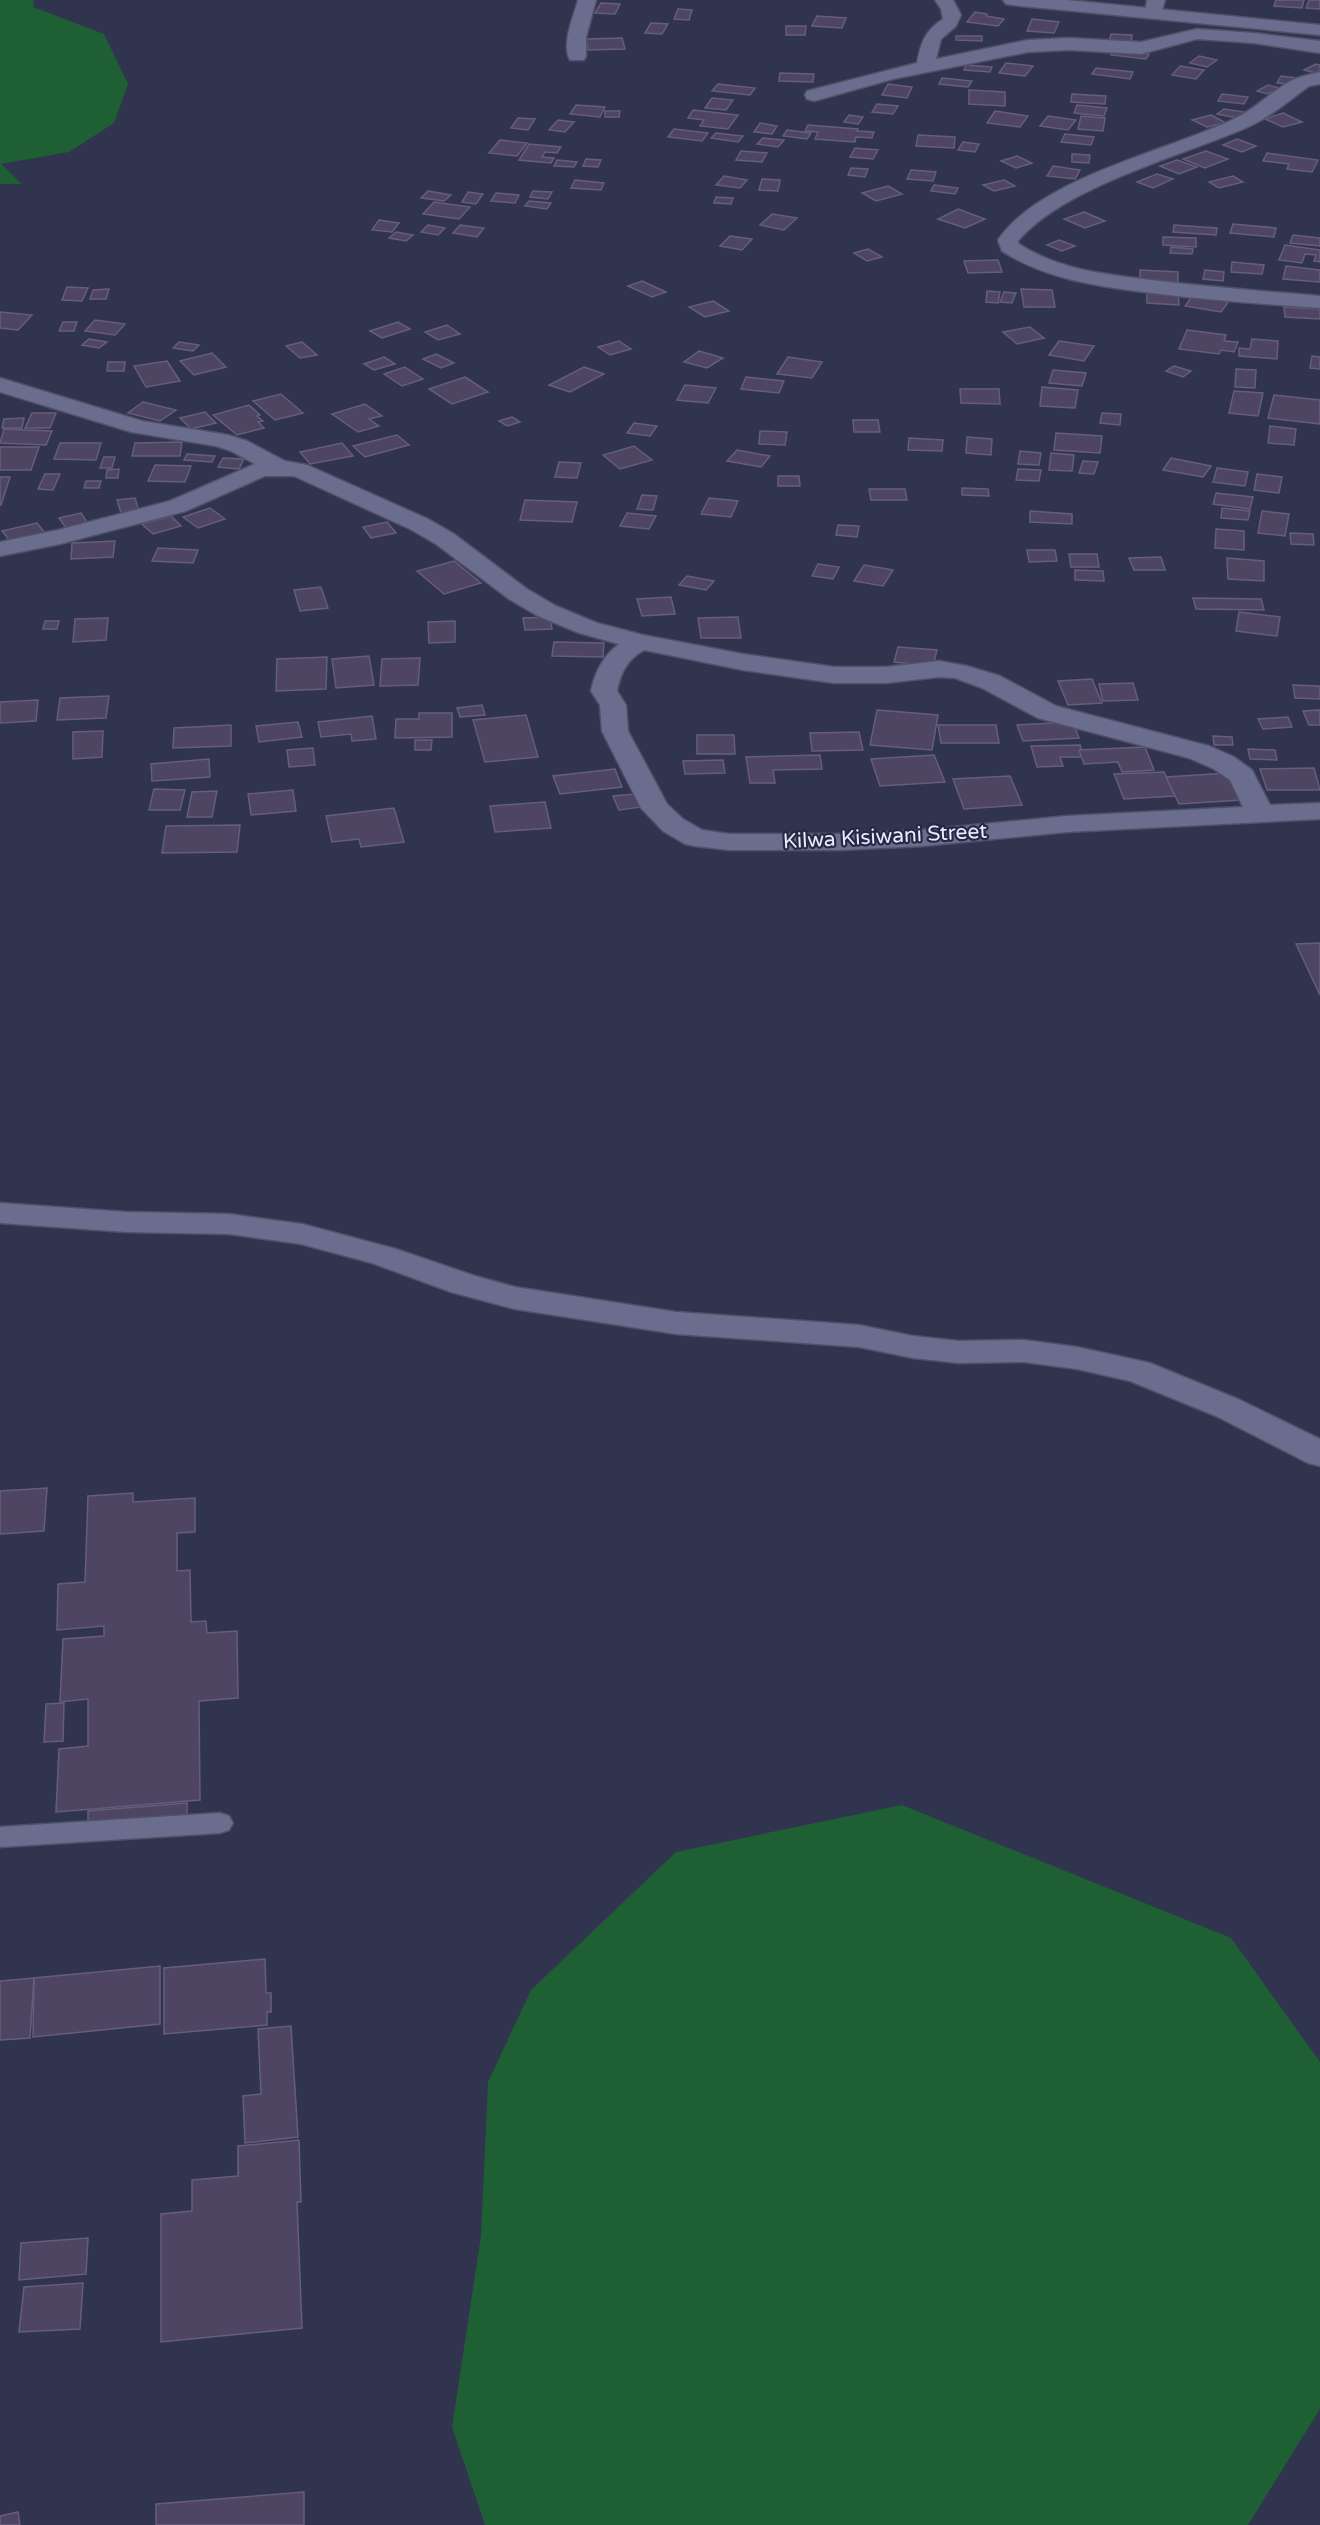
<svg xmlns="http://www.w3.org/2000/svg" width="1320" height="2525" font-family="'Varela Round',sans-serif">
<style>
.green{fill:#1e5f33}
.building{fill:#4d4562;stroke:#665d7c;stroke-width:1.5}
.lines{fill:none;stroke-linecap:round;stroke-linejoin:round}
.lane-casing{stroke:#4f5169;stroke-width:3}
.street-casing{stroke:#4f5169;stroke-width:3}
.secondary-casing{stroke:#4f5169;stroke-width:3}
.lane{fill:#6a6d8d;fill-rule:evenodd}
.street{fill:#6a6d8d;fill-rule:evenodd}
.secondary{fill:#6a6d8d;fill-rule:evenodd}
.labels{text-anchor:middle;stroke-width:4.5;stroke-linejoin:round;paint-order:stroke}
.street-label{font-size:21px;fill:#e9ecfe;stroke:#272944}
</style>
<rect width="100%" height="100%" fill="#31344f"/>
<g class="green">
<path d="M 0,0 L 34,0 L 33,7 L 104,34 L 128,84 L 114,123 L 69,152 L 1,164 L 22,184 L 0,184 Z"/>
<path d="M 902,1805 L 1231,1938 L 1320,2062 L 1320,2409 L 1248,2525 L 485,2525 L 452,2427 L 481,2236 L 488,2082 L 531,1990 L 676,1852 Z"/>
</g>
<g class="building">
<path d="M 1276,0 L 1304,0 L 1302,8 L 1274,6 Z"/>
<path d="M 1309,0 L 1320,0 L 1320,9 L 1306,8 Z"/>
<path d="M 601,3 L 620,4 L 615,14 L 595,13 Z"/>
<path d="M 678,9 L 692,10 L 689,20 L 674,19 Z"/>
<path d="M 975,12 L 987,14 L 986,16 L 1004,19 L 998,26 L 967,22 Z"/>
<path d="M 817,16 L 846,18 L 842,28 L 812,26 Z"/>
<path d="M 1032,19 L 1059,22 L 1054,33 L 1027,31 Z"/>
<path d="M 651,23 L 668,24 L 662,34 L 645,33 Z"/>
<path d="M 786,26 L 806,26 L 805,35 L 786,35 Z"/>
<path d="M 1111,34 L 1132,35 L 1131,43 L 1109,42 Z"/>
<path d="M 956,36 L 982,36 L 982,41 L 956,40 Z"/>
<path d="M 622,38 L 625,49 L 588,50 L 586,39 Z"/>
<path d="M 1114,50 L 1149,54 L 1146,59 L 1111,55 Z"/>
<path d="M 1199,56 L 1217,60 L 1207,67 L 1190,63 Z"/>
<path d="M 1006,63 L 1033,66 L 1025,76 L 999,73 Z"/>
<path d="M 1316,64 L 1320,65 L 1320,74 L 1304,70 Z"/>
<path d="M 966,65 L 992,67 L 990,72 L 964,70 Z"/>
<path d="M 1180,66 L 1204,70 L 1196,79 L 1172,75 Z"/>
<path d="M 1096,68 L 1133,72 L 1130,79 L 1092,74 Z"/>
<path d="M 780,73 L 814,74 L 813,82 L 779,81 Z"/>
<path d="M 1281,76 L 1297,78 L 1293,85 L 1277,83 Z"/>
<path d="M 942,78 L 972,81 L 968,87 L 939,84 Z"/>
<path d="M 718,84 L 755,88 L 750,95 L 712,91 Z"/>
<path d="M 888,84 L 912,87 L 907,98 L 882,95 Z"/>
<path d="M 1268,85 L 1279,88 L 1268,94 L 1257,91 Z"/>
<path d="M 969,90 L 1005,92 L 1005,106 L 969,104 Z"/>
<path d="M 1072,94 L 1106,96 L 1105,104 L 1071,102 Z"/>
<path d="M 1222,94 L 1248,97 L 1244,104 L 1218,101 Z"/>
<path d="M 712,98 L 733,100 L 726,110 L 705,108 Z"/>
<path d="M 877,104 L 898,106 L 893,114 L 872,112 Z"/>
<path d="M 576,105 L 605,107 L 600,117 L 570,114 Z"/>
<path d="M 1077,105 L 1107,108 L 1104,116 L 1074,113 Z"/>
<path d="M 1224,109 L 1244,112 L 1237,118 L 1217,114 Z"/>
<path d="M 693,110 L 738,115 L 728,129 L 700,126 L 704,120 L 688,118 Z"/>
<path d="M 605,111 L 620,111 L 619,117 L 605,117 Z"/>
<path d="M 995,111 L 1028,116 L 1020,127 L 987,123 Z"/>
<path d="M 1283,113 L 1302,122 L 1283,127 L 1265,119 Z"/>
<path d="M 849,115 L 863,117 L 858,124 L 844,122 Z"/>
<path d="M 1211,115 L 1226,123 L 1207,127 L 1192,120 Z"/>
<path d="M 1048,116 L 1076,120 L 1068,130 L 1040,126 Z"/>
<path d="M 1081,116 L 1105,118 L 1103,131 L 1078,129 Z"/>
<path d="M 518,118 L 535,119 L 528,130 L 511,128 Z"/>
<path d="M 558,120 L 574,122 L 565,132 L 549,130 Z"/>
<path d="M 760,123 L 777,126 L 772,134 L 754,132 Z"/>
<path d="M 808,125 L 858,129 L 857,131 L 874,132 L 872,138 L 856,137 L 855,142 L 815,139 L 818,132 L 805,131 Z"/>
<path d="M 674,129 L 708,133 L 702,141 L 668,137 Z"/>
<path d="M 787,130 L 811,133 L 807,139 L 783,136 Z"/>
<path d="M 716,133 L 743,136 L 738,142 L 711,138 Z"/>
<path d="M 1065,134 L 1094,137 L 1091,145 L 1061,142 Z"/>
<path d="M 918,135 L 955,137 L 954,148 L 916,146 Z"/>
<path d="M 763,138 L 784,140 L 778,147 L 757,144 Z"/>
<path d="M 1237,139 L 1256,146 L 1242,152 L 1223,145 Z"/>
<path d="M 500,140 L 527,143 L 517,156 L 489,153 Z"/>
<path d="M 963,142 L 979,144 L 975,152 L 958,150 Z"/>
<path d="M 529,144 L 561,147 L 557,153 L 545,152 L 542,157 L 554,158 L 551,163 L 519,160 Z"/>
<path d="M 855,148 L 878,150 L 873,159 L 850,157 Z"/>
<path d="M 741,151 L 767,153 L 762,162 L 736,160 Z"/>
<path d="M 1206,151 L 1228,159 L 1205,168 L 1183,159 Z"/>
<path d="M 1267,153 L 1318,160 L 1312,172 L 1287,169 L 1289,164 L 1263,161 Z"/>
<path d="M 1072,154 L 1090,155 L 1089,163 L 1072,162 Z"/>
<path d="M 1017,156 L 1032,163 L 1016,168 L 1001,161 Z"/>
<path d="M 586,159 L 601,160 L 598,167 L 583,166 Z"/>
<path d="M 557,160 L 577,162 L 574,167 L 554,166 Z"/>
<path d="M 1177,160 L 1197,167 L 1179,174 L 1160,166 Z"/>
<path d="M 1053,166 L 1080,170 L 1075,179 L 1047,176 Z"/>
<path d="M 851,168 L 868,169 L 865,177 L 848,175 Z"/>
<path d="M 911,170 L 936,172 L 933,181 L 907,179 Z"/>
<path d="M 1157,174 L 1173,179 L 1153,188 L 1137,182 Z"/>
<path d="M 724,176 L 747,180 L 740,188 L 716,185 Z"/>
<path d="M 1233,176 L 1243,182 L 1219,188 L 1209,182 Z"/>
<path d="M 762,179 L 780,180 L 778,191 L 759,190 Z"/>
<path d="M 575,180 L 604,183 L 601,190 L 571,188 Z"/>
<path d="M 1004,180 L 1015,186 L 994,191 L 983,185 Z"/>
<path d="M 934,185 L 958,188 L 955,194 L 931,191 Z"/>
<path d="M 888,186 L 902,194 L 876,201 L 862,193 Z"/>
<path d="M 428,191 L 451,195 L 444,201 L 421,198 Z"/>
<path d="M 533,191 L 552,192 L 548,199 L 530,197 Z"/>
<path d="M 468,192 L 483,194 L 476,204 L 462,202 Z"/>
<path d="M 496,193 L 519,195 L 515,203 L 491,201 Z"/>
<path d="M 716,197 L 733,198 L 731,204 L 714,203 Z"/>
<path d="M 529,201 L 551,203 L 547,209 L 525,206 Z"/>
<path d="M 434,202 L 470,207 L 459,219 L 423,214 Z"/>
<path d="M 958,209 L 985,219 L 965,228 L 938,219 Z"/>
<path d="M 1084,212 L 1105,221 L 1085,228 L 1064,219 Z"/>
<path d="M 772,214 L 797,218 L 784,230 L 760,225 Z"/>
<path d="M 379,220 L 399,223 L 392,232 L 372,230 Z"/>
<path d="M 1233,224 L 1276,228 L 1274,237 L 1230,233 Z"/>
<path d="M 428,225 L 445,228 L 438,235 L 421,232 Z"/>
<path d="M 460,225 L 484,228 L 477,237 L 453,233 Z"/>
<path d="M 1174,225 L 1217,228 L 1216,235 L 1173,232 Z"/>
<path d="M 396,232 L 413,235 L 406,241 L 389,238 Z"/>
<path d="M 1293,235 L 1320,238 L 1320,246 L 1290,243 Z"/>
<path d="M 730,236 L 752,239 L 742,250 L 720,246 Z"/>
<path d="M 1163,237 L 1196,238 L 1196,247 L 1163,245 Z"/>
<path d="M 1059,240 L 1075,246 L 1062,251 L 1047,245 Z"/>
<path d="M 1285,245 L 1320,250 L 1320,262 L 1314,261 L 1316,255 L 1305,254 L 1302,263 L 1279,260 Z"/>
<path d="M 1171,247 L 1193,249 L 1192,254 L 1170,253 Z"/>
<path d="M 868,249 L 882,257 L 867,261 L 854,253 Z"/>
<path d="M 998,260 L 1002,272 L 968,273 L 964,261 Z"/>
<path d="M 1232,262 L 1264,265 L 1262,274 L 1231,272 Z"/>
<path d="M 1286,266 L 1320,270 L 1320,282 L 1283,279 Z"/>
<path d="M 1140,270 L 1178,272 L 1178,282 L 1140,280 Z"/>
<path d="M 1205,270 L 1224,272 L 1223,281 L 1203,279 Z"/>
<path d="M 642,281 L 666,292 L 652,297 L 628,286 Z"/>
<path d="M 67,287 L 88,288 L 82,301 L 62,300 Z"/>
<path d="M 109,289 L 106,299 L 90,299 L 93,290 Z"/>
<path d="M 1021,289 L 1052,290 L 1055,307 L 1024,307 Z"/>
<path d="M 987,291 L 1000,292 L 998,303 L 986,302 Z"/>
<path d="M 1004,292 L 1016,293 L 1012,303 L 1000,302 Z"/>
<path d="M 1147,293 L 1178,294 L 1179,305 L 1147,303 Z"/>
<path d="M 1193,295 L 1229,301 L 1221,312 L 1185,306 Z"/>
<path d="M 713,301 L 729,311 L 705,317 L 689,307 Z"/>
<path d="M 1284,307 L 1320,309 L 1320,319 L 1285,317 Z"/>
<path d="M 0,312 L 32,315 L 18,330 L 0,328 Z"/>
<path d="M 95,320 L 125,324 L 115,335 L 85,331 Z"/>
<path d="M 63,322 L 77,322 L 74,331 L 59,331 Z"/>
<path d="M 398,322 L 410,329 L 382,338 L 370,331 Z"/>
<path d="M 447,325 L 460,334 L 438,340 L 425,332 Z"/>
<path d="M 1030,327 L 1044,338 L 1017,344 L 1003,332 Z"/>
<path d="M 1187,330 L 1226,335 L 1224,341 L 1238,342 L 1234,352 L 1221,350 L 1219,354 L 1179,349 Z"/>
<path d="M 89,339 L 107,342 L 99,348 L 82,345 Z"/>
<path d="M 1252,339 L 1278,341 L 1277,359 L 1239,356 L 1239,348 L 1250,349 Z"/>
<path d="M 619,341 L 631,349 L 610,355 L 598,347 Z"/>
<path d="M 1059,341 L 1094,346 L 1084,361 L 1049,355 Z"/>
<path d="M 179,342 L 199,345 L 193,351 L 173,348 Z"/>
<path d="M 302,342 L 317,355 L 300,358 L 286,346 Z"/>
<path d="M 699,351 L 723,358 L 707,368 L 684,362 Z"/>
<path d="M 212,353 L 226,367 L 194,375 L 180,361 Z"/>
<path d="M 436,354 L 454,363 L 441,368 L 423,359 Z"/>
<path d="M 1312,356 L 1320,357 L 1320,369 L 1310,368 Z"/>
<path d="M 384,357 L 395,364 L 374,370 L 364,364 Z"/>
<path d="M 788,357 L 822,362 L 812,378 L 777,374 Z"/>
<path d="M 167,361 L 180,381 L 146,387 L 134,366 Z"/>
<path d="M 108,362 L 125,362 L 124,371 L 107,371 Z"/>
<path d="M 1174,366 L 1191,371 L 1183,377 L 1166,371 Z"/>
<path d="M 405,367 L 423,379 L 402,386 L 384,374 Z"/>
<path d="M 584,367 L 604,374 L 570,392 L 549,385 Z"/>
<path d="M 1236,369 L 1256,370 L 1255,388 L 1235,387 Z"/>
<path d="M 1053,370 L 1086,373 L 1082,386 L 1049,383 Z"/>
<path d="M 465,377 L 488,392 L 452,404 L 429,389 Z"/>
<path d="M 746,377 L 784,381 L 779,393 L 741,389 Z"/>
<path d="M 685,385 L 716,388 L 708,403 L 677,400 Z"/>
<path d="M 1042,387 L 1078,390 L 1075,408 L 1040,406 Z"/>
<path d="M 960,389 L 999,389 L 1000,404 L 961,403 Z"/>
<path d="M 1234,391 L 1263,393 L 1258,416 L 1229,413 Z"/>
<path d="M 281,394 L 303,413 L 275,420 L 253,401 Z"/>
<path d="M 1274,395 L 1320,400 L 1320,424 L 1268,418 Z"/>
<path d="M 143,402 L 176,410 L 160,421 L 128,413 Z"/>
<path d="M 365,404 L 382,416 L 369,419 L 379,426 L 358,432 L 332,414 Z"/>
<path d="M 249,405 L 260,415 L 257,416 L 263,421 L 258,422 L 264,428 L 237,435 L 213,415 Z"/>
<path d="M 205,412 L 216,423 L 191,429 L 180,418 Z"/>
<path d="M 32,413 L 56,413 L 50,428 L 25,428 Z"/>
<path d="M 1102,413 L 1121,414 L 1120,425 L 1100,423 Z"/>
<path d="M 512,417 L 520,422 L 507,426 L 499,421 Z"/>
<path d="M 24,418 L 22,428 L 2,428 L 4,419 Z"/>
<path d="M 853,420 L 878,420 L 880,432 L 854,432 Z"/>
<path d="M 634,423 L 657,426 L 650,436 L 627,433 Z"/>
<path d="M 1270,426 L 1296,429 L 1294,445 L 1268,443 Z"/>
<path d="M 4,429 L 52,431 L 46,445 L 0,443 Z"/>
<path d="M 760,431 L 787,432 L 785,445 L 759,444 Z"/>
<path d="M 1056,433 L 1102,436 L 1100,453 L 1054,450 Z"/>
<path d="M 397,435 L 409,445 L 365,457 L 353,446 Z"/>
<path d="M 967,437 L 992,439 L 991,455 L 966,453 Z"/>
<path d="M 909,438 L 943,440 L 942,451 L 908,450 Z"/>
<path d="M 182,442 L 180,456 L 132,456 L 135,443 Z"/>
<path d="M 60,443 L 101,443 L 96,460 L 54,459 Z"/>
<path d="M 342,443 L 353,456 L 310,464 L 300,452 Z"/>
<path d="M 634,446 L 652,460 L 620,469 L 603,455 Z"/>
<path d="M 0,447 L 39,447 L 31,470 L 0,470 Z"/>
<path d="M 737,450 L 770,456 L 761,467 L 727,461 Z"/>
<path d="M 1020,451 L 1041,453 L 1039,465 L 1018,464 Z"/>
<path d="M 1051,453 L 1074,455 L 1072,471 L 1049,470 Z"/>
<path d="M 187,454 L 215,456 L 212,462 L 184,460 Z"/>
<path d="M 104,457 L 115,457 L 112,468 L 100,468 Z"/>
<path d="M 223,458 L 244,459 L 239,469 L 218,467 Z"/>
<path d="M 1171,458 L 1211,466 L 1203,477 L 1163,470 Z"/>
<path d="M 1083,461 L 1098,462 L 1094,474 L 1079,473 Z"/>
<path d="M 559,462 L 581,463 L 577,478 L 555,477 Z"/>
<path d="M 155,465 L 191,466 L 185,482 L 148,481 Z"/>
<path d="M 1217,468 L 1248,472 L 1245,486 L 1213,482 Z"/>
<path d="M 119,469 L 118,478 L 106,478 L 107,470 Z"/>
<path d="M 1018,469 L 1041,470 L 1039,481 L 1016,480 Z"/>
<path d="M 45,474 L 60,474 L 53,490 L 38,489 Z"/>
<path d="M 1257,474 L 1282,477 L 1279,493 L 1254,490 Z"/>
<path d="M 778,476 L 799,476 L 800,486 L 778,486 Z"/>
<path d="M 0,477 L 10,477 L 1,505 L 0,505 Z"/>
<path d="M 86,481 L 101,481 L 99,488 L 84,488 Z"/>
<path d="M 962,488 L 988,489 L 989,496 L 962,495 Z"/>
<path d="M 869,489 L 905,489 L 907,500 L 871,500 Z"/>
<path d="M 1216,493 L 1253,497 L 1250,509 L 1213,504 Z"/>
<path d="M 642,495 L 657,496 L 653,510 L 637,509 Z"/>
<path d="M 135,498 L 139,511 L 121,513 L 117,500 Z"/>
<path d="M 709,498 L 738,501 L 731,517 L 701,514 Z"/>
<path d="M 525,500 L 577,502 L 572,522 L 520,520 Z"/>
<path d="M 210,508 L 225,519 L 198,528 L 183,517 Z"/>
<path d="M 1222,508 L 1250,511 L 1248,520 L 1221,518 Z"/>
<path d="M 1030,511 L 1072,514 L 1072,524 L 1030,522 Z"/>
<path d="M 1262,511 L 1289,514 L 1285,536 L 1258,533 Z"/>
<path d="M 81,513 L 88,524 L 66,528 L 59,518 Z"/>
<path d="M 627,513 L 656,516 L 649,529 L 620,526 Z"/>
<path d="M 171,516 L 181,526 L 153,534 L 142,524 Z"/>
<path d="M 387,522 L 396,533 L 371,538 L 363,527 Z"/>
<path d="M 37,523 L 48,537 L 13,545 L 2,531 Z"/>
<path d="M 838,525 L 859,526 L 857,537 L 836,535 Z"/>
<path d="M 1216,529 L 1244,531 L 1244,550 L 1215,548 Z"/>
<path d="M 1290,533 L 1313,534 L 1314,545 L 1291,544 Z"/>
<path d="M 115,541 L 113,557 L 71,559 L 72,543 Z"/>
<path d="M 158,548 L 198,550 L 193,563 L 152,561 Z"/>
<path d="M 1027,550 L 1055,550 L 1057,561 L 1029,562 Z"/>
<path d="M 1069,554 L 1097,554 L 1099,567 L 1071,567 Z"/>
<path d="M 1161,557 L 1165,570 L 1134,570 L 1129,558 Z"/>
<path d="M 1227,558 L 1264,561 L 1264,581 L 1228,579 Z"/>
<path d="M 454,561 L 481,583 L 444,594 L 417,571 Z"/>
<path d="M 818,564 L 839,567 L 833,579 L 812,576 Z"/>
<path d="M 864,565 L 893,570 L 883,586 L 854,581 Z"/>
<path d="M 1075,570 L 1103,571 L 1104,581 L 1075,580 Z"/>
<path d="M 687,576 L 714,581 L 706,590 L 679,585 Z"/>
<path d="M 321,587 L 328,608 L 300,611 L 294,590 Z"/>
<path d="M 671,597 L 675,614 L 642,616 L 637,599 Z"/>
<path d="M 1193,598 L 1261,599 L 1264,610 L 1196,609 Z"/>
<path d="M 1239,612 L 1280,617 L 1277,636 L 1236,631 Z"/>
<path d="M 550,617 L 552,629 L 525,630 L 523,618 Z"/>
<path d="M 738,617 L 741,638 L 701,638 L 698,618 Z"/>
<path d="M 108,618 L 106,640 L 73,642 L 75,619 Z"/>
<path d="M 45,621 L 59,621 L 57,629 L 43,629 Z"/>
<path d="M 455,621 L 455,642 L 429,643 L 428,622 Z"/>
<path d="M 554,642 L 604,643 L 603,657 L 552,656 Z"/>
<path d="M 898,647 L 937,650 L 933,666 L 894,662 Z"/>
<path d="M 369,656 L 374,685 L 336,688 L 332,659 Z"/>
<path d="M 327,657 L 326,689 L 276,691 L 277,659 Z"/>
<path d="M 420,658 L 418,685 L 380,686 L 382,659 Z"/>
<path d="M 1092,679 L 1102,703 L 1068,705 L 1058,681 Z"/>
<path d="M 1133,683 L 1138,700 L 1103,701 L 1099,684 Z"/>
<path d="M 1293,685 L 1320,686 L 1320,699 L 1295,698 Z"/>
<path d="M 109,696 L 106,718 L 57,720 L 60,698 Z"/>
<path d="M 38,700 L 36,721 L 0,723 L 0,702 Z"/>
<path d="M 482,705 L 485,715 L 460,717 L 457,708 Z"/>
<path d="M 877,710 L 938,715 L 932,750 L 870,745 Z"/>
<path d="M 1320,710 L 1320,725 L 1309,725 L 1303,711 Z"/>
<path d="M 419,713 L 452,713 L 452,737 L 395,738 L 396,719 L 419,719 Z"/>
<path d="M 526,715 L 538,757 L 485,762 L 473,720 Z"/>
<path d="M 372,716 L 376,739 L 352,741 L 351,734 L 321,737 L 318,722 Z"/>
<path d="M 1288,717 L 1292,727 L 1263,729 L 1258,719 Z"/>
<path d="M 298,722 L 302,737 L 259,742 L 256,726 Z"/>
<path d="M 1073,722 L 1079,738 L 1023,741 L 1017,725 Z"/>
<path d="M 231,725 L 231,746 L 173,748 L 174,728 Z"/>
<path d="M 938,725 L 996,725 L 999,743 L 941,743 Z"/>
<path d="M 103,731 L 102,757 L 73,759 L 73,732 Z"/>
<path d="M 859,732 L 863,750 L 812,751 L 810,733 Z"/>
<path d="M 697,735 L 734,735 L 735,754 L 697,754 Z"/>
<path d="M 1213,736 L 1232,737 L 1233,745 L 1214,745 Z"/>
<path d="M 415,740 L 432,740 L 431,750 L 415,750 Z"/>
<path d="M 1080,745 L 1083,757 L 1060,757 L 1063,766 L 1037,767 L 1031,746 Z"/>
<path d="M 1145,747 L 1154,770 L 1122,772 L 1118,762 L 1084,764 L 1079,750 Z"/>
<path d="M 313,748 L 315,765 L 289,767 L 287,750 Z"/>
<path d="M 1248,749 L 1275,750 L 1277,760 L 1250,759 Z"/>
<path d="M 820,755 L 822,769 L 773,770 L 775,783 L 750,783 L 746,757 Z"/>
<path d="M 934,755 L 945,782 L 880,786 L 871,759 Z"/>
<path d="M 209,759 L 210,777 L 152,781 L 151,764 Z"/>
<path d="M 723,760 L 725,773 L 685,774 L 683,761 Z"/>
<path d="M 1314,768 L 1320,790 L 1267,790 L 1260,769 Z"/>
<path d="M 615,769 L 622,787 L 560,794 L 553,776 Z"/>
<path d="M 1164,772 L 1175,796 L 1124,799 L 1114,774 Z"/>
<path d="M 1228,773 L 1242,800 L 1179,804 L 1166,777 Z"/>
<path d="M 1010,776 L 1022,805 L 964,809 L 953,779 Z"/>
<path d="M 154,789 L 185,790 L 180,810 L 149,810 Z"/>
<path d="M 293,790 L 296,811 L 251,815 L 248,794 Z"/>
<path d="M 217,791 L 212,817 L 187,817 L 192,792 Z"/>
<path d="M 636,794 L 642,807 L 619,810 L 613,796 Z"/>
<path d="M 545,802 L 551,828 L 495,832 L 490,806 Z"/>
<path d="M 394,808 L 404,842 L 361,847 L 359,839 L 332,842 L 326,816 Z"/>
<path d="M 240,825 L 237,852 L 162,853 L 166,826 Z"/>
<path d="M 1320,943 L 1320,995 L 1296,944 Z"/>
<path d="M 47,1488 L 44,1531 L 0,1534 L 0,1491 Z"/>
<path d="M 133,1493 L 133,1502 L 195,1498 L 195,1532 L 177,1533 L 177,1571 L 190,1570 L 191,1622 L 206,1621 L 207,1633 L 237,1631 L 238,1698 L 199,1701 L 200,1800 L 56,1812 L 59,1749 L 88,1746 L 88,1699 L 60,1702 L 63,1639 L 104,1636 L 104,1626 L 57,1630 L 58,1584 L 85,1582 L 88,1496 Z"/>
<path d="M 64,1703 L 63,1741 L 44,1742 L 46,1704 Z"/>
<path d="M 187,1803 L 187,1816 L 88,1824 L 88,1811 Z"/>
<path d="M 265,1959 L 266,1993 L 271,1993 L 271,2012 L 267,2012 L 267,2025 L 164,2034 L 164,1968 Z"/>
<path d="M 160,1966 L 160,2024 L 33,2037 L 34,1978 Z"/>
<path d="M 34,1978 L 30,2038 L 0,2040 L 0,1981 Z"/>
<path d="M 291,2026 L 298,2137 L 245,2143 L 243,2096 L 261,2094 L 258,2029 Z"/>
<path d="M 299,2140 L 301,2202 L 297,2202 L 302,2328 L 161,2342 L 161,2214 L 192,2211 L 192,2180 L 238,2176 L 238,2146 Z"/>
<path d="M 88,2238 L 86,2274 L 19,2280 L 21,2243 Z"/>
<path d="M 83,2283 L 80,2329 L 19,2332 L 24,2287 Z"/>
<path d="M 304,2492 L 304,2525 L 156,2525 L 156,2504 Z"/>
<path d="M 18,2512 L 20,2525 L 0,2525 L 0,2516 Z"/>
</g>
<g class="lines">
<g class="lane-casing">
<path id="lane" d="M 220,1813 L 229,1816 L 233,1823 L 229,1830 L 220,1833 L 0,1847 L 0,1827 Z"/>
</g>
<g class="street-casing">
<g id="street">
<path d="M 578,0 L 596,0 L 586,37 L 586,56 L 584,60 L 570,60 C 561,44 574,16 578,0 Z"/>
<path d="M 935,0 L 953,0 L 961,15 L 956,26 L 941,39 L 936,59 L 1028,40 L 1069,38 L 1141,42 L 1197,29 L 1254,33 L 1320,41 L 1320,53 L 1254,43 L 1197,39 L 1141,54 L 1069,50 L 1028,52 L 893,79 L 814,101 L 807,99 L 805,95 L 807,91 L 917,63 C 921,42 925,31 943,19 L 941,9 Z"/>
<path d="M 1147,0 L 1165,0 L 1160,17 L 1148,17 L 1145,13 Z"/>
<path d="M 1320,72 L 1320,84 L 1309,86 C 1290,100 1270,117 1248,127 C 1182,156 1065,186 1018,241 L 1019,244 C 1059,270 1104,274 1151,280 C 1207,287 1263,291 1320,296 L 1320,308 C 1263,304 1207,300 1151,293 C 1098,286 1047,280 1002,251 L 998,240 C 1041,177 1169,151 1236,118 C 1257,108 1278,85 1298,78 C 1305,75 1313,74 1320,72 Z"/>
<path d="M 0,378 L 142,421 L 228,435 L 247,441 L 285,461 L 307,465 L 428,519 L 454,534 L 527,589 L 556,606 L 597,623 L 643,635 L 743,654 L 834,667 L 886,667 L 939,661 L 967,666 L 1000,676 L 1056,706 L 1209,746 L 1234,757 L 1252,770 L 1270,805 L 1320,803 L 1320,819 L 1067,832 L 922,846 L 840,850 L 729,850 L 695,846 L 685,844 L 663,831 L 641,808 L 602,731 L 600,705 L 591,691 C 595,672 603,656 619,644 L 579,633 L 538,616 L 509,599 L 436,544 L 410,529 L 294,476 L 265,476 L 186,511 L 60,544 L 0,556 L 0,542 L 58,530 L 170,501 L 255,464 L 231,451 L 216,446 L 131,432 L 0,392 ZM 644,650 L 743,670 L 834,683 L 886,683 L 939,677 L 955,678 L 982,688 L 1038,718 L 1189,758 L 1214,769 L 1230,780 L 1243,807 L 1067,816 L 922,830 L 840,834 L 729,834 L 702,830 L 683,819 L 667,804 L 628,731 L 626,705 L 617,691 C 621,672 627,660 644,650 Z"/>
<path d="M 0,1203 L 126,1212 L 229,1214 L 302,1224 L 396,1249 L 475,1276 L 515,1287 L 676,1312 L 859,1325 L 913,1336 L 959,1341 L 1024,1340 L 1077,1347 L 1150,1363 L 1240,1400 L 1320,1439 L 1320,1466 L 1308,1463 L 1216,1416 L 1130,1381 L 1077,1369 L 1024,1362 L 959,1363 L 913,1358 L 859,1347 L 676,1334 L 515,1309 L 451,1292 L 372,1263 L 301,1244 L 229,1234 L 126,1232 L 0,1223 Z"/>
</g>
</g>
<g class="secondary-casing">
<path id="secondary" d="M 1003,0 L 1067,0 L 1320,25 L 1320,35 L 1012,5 L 1006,4 Z"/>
</g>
<use href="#lane" class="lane"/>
<use href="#street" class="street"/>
<use href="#secondary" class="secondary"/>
</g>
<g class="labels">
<g class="street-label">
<text transform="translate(885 836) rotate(-3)" y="7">Kilwa Kisiwani Street</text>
</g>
</g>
</svg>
